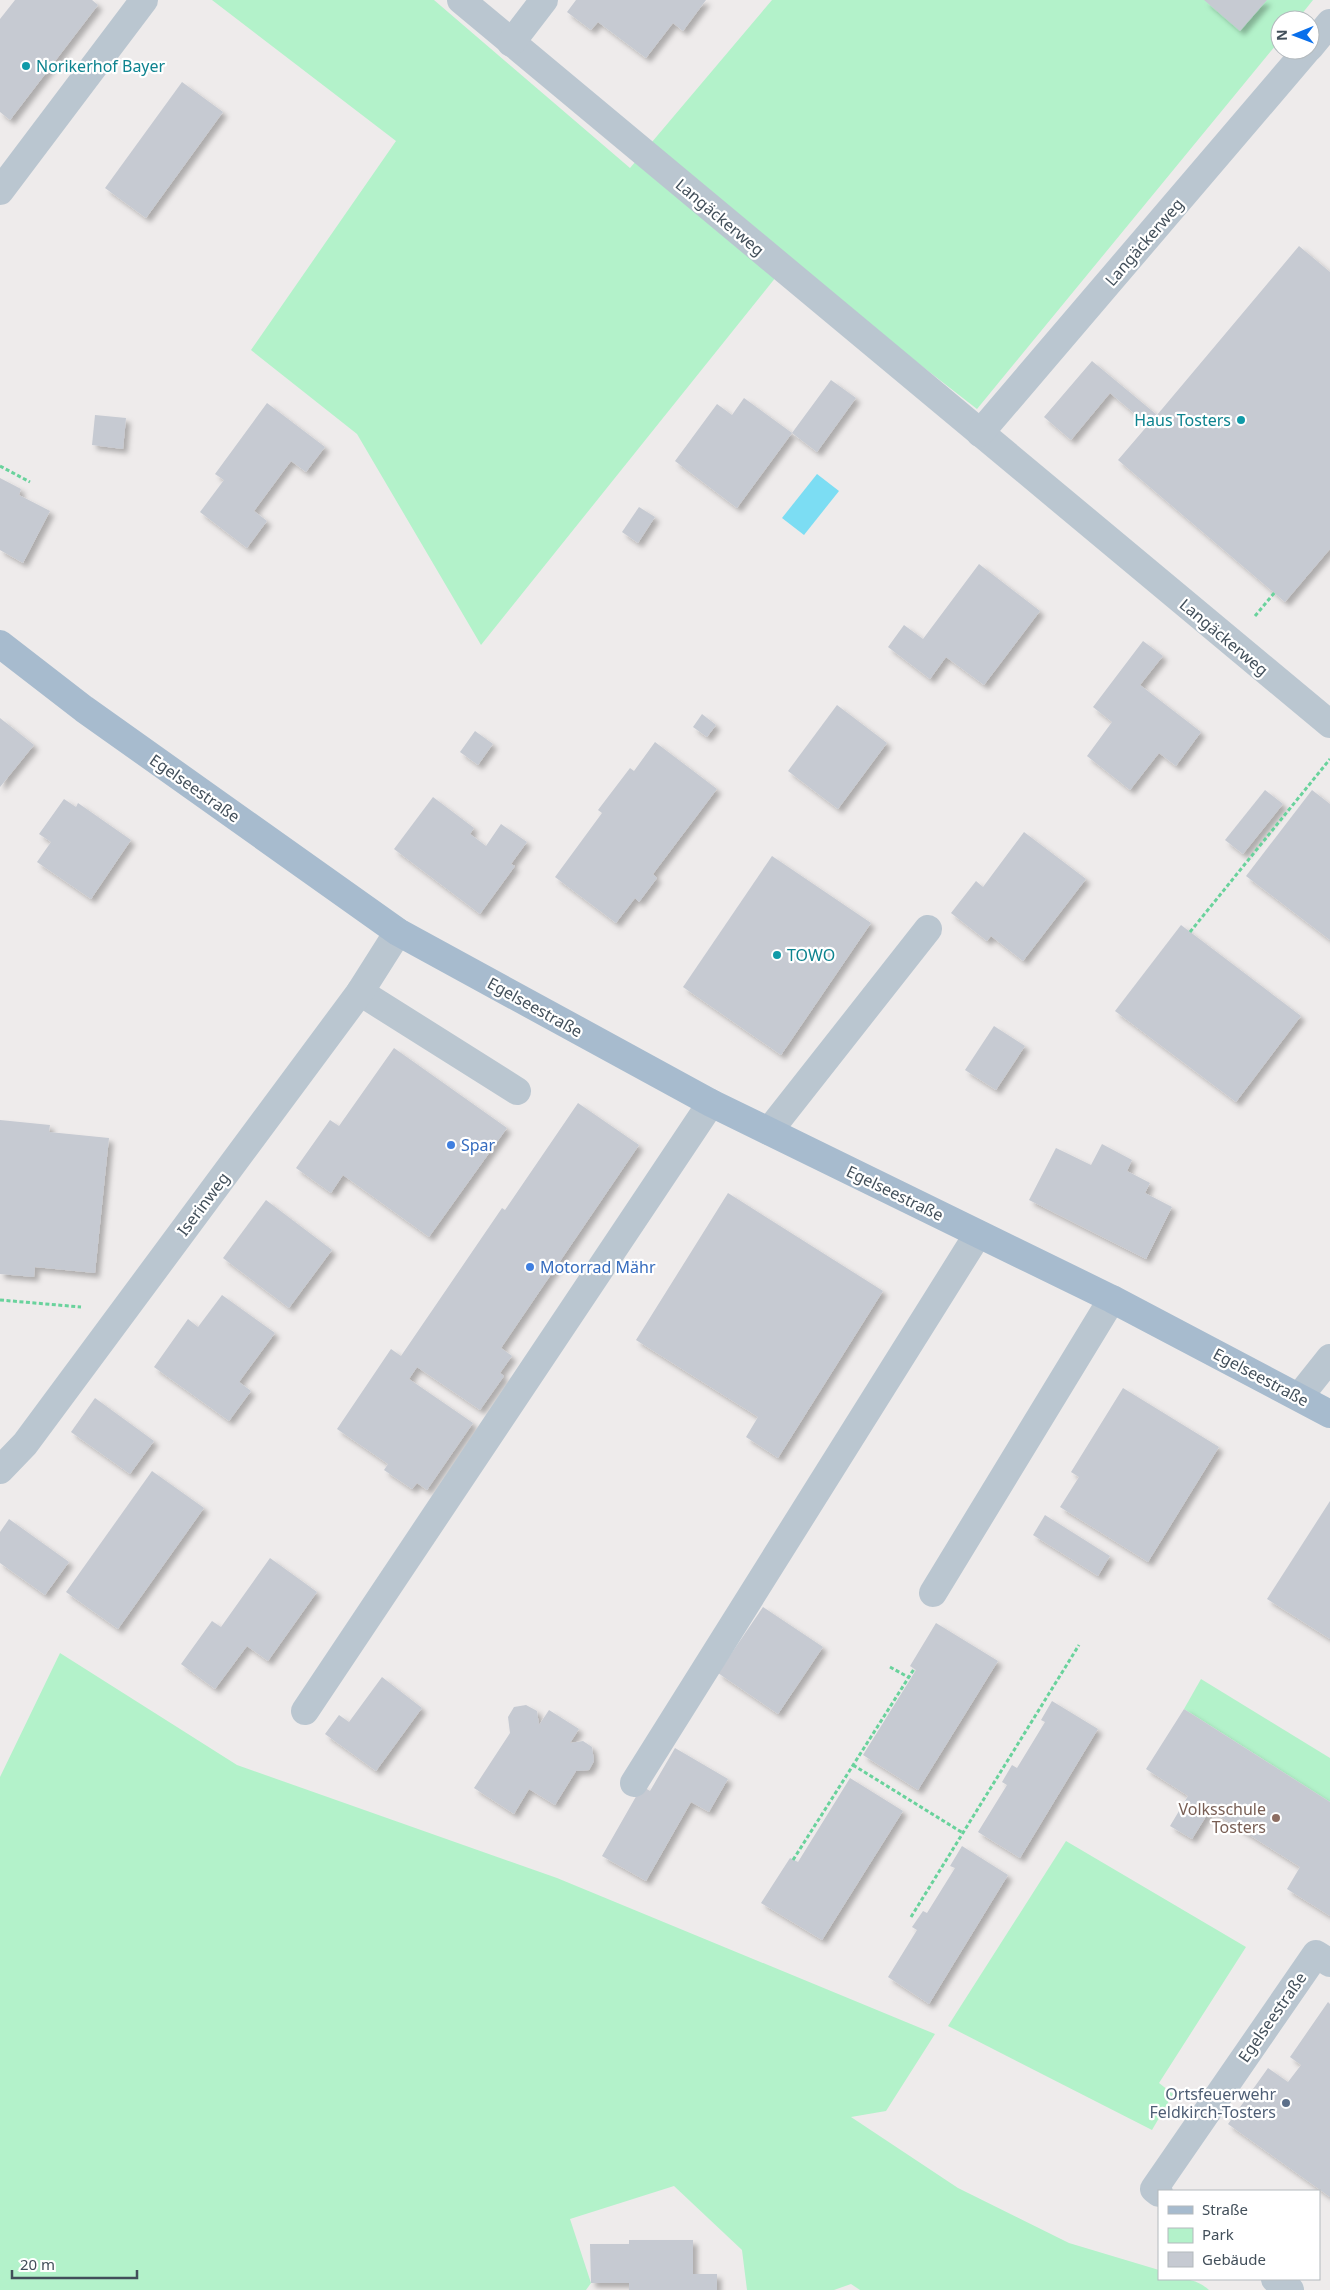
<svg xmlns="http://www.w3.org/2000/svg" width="1330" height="2290" font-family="'Noto Sans',sans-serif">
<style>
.green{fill:#b3f2ca}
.water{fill:#7cddf3}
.building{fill:#c6cad2;filter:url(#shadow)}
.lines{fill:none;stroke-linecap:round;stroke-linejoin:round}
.path{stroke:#69d29c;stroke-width:3;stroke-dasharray:4 2.5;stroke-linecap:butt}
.minor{stroke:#bac6d0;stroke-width:28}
.major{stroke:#a7bbce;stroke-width:28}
.culture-dot{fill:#0f9aa8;stroke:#fff;stroke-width:2}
.shop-dot{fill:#3f7fe0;stroke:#fff;stroke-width:2}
.education-dot{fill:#8d6e63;stroke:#fff;stroke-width:2}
.service-dot{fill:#5c6f8a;stroke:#fff;stroke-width:2}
.labels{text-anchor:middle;stroke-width:4.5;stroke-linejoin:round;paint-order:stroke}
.culture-label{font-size:16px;fill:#0d838f;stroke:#fff;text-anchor:start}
.street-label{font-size:16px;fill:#424f5a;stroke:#fff}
.shop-label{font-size:16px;fill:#366cbe;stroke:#fff;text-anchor:start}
.education-label{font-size:16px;fill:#785e54;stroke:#fff;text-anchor:end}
.service-label{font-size:16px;fill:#4e5e75;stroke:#fff;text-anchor:end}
</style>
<defs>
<filter id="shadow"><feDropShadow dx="4.5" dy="4.5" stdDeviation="2.5" flood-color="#0004"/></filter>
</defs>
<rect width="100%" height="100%" fill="#eeebeb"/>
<g class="green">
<path d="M 212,0 L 434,0 L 630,168 L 772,0 L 1313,0 L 1297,20 L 1280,20 L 1280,40 L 977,409 L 788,262 L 481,645 L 357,434 L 251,350 L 396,141 Z"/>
<path d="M 60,1653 L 237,1765 L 557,1878 L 935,2034 L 886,2111 L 851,2117 L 958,2188 L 1069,2243 L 1159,2270 L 1159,2279 C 1180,2279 1193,2276 1209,2290 L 860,2290 L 851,2284 L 834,2290 L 747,2290 L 742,2250 L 674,2186 L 570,2219 L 591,2283 L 586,2290 L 0,2290 L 0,1777 Z"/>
<path d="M 1201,1679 L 1330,1758 L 1330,1802 L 1184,1709 Z"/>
<path d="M 1066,1841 L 1246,1947 L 1159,2083 L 1173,2094 L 1152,2130 L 948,2026 Z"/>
</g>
<path class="water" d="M 817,474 L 839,491 L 804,535 L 782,518 Z"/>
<g class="building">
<path d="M 15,0 L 92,0 L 98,5 L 10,120 L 0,112 L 0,19 Z"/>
<path d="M 576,0 L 706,0 L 683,31 L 673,23 L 646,58 L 598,22 L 591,30 L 567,12 Z"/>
<path d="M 1204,0 L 1267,0 L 1240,31 Z"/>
<path d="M 182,82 L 223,112 L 146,218 L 105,188 Z"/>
<path d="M 1299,246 L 1330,272 L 1330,549 L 1285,602 L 1118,460 L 1148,425 L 1110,393 L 1071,440 L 1044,417 L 1092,361 L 1157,415 Z"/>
<path d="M 831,380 L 856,398 L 817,452 L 792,433 L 737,508 L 675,461 L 717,404 L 732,415 L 744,398 L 792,433 Z"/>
<path d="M 267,403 L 325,447 L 306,472 L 291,461 L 254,511 L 267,521 L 247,548 L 200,512 L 224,480 L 215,474 Z"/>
<path d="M 95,415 L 126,418 L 123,449 L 92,445 Z"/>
<path d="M 0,478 L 21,489 L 19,495 L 50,511 L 23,563 L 0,550 Z"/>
<path d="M 639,507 L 655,517 L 638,543 L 622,532 Z"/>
<path d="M 979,564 L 1040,611 L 984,685 L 946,657 L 930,679 L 888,647 L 904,625 L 923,639 Z"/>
<path d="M 1143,641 L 1163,656 L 1140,685 L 1201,732 L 1176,766 L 1159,753 L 1130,790 L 1087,756 L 1112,722 L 1093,707 Z"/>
<path d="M 837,705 L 887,743 L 838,809 L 788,771 Z"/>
<path d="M 702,714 L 716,725 L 707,737 L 693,727 Z"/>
<path d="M 0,718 L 34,745 L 0,787 Z"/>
<path d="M 475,731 L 493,744 L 478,765 L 460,752 Z"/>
<path d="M 655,742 L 717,789 L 653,874 L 657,878 L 639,902 L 635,898 L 616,923 L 555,877 L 602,813 L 598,810 L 630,768 L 634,771 Z"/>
<path d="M 1265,790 L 1283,804 L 1243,854 L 1225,840 Z"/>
<path d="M 1312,790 L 1330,804 L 1330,940 L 1246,876 Z"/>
<path d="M 433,797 L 474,828 L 470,834 L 486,846 L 501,824 L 527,842 L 511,864 L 515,866 L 480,914 L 394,849 Z"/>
<path d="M 64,799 L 76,807 L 78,803 L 131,840 L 91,899 L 37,862 L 51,842 L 39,834 Z"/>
<path d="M 1024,832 L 1086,879 L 1023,961 L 991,936 L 987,941 L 951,913 L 976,881 L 983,887 Z"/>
<path d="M 772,856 L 871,923 L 781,1055 L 683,987 Z"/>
<path d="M 1181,925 L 1301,1016 L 1236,1102 L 1115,1011 Z"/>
<path d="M 994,1026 L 1025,1046 L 996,1090 L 965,1070 Z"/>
<path d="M 394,1048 L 507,1128 L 429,1237 L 343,1175 L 331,1193 L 296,1168 L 330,1120 L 339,1126 Z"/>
<path d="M 578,1103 L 639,1145 L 501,1348 L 512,1356 L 500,1373 L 504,1376 L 480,1410 L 417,1367 L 409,1379 L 473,1423 L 427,1490 L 417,1483 L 412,1489 L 384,1470 L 388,1464 L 337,1429 L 391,1349 L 401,1356 L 502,1208 L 505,1210 Z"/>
<path d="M 0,1120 L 50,1125 L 49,1132 L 109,1138 L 95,1273 L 35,1267 L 34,1277 L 0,1274 Z"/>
<path d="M 1102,1144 L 1132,1160 L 1127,1171 L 1150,1183 L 1145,1193 L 1172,1207 L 1146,1259 L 1029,1200 L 1056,1148 L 1091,1165 Z"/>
<path d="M 728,1193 L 883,1291 L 778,1458 L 746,1437 L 758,1417 L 636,1340 Z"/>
<path d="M 266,1200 L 332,1250 L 289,1308 L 223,1258 Z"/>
<path d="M 222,1295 L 275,1333 L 239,1382 L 251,1391 L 229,1421 L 154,1367 L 188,1319 L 198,1327 Z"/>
<path d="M 1123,1388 L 1219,1447 L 1148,1562 L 1060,1507 L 1079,1477 L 1071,1472 Z"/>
<path d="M 95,1398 L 154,1441 L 130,1474 L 71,1432 Z"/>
<path d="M 152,1471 L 204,1508 L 118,1629 L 66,1592 Z"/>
<path d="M 1330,1501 L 1330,1639 L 1267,1599 Z"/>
<path d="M 1045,1515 L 1110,1556 L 1098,1576 L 1033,1535 Z"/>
<path d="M 9,1519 L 69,1562 L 45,1595 L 0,1563 L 0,1532 Z"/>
<path d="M 270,1558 L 317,1592 L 268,1661 L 247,1646 L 215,1689 L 181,1664 L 212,1621 L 221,1627 Z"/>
<path d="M 763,1607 L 823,1647 L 778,1714 L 718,1673 Z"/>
<path d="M 936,1623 L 998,1661 L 918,1790 L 863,1755 L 916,1670 L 910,1666 Z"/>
<path d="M 382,1677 L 422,1708 L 376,1771 L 325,1734 L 339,1715 L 349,1722 Z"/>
<path d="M 1052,1701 L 1098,1729 L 1020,1858 L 978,1832 L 1007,1785 L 1002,1782 L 1012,1765 L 1017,1768 L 1045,1722 L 1041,1720 Z"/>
<path d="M 526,1705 L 537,1711 L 539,1725 L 549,1710 L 579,1729 L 570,1743 L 583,1741 L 592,1747 L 594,1761 L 589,1770 L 576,1771 L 555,1805 L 529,1789 L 514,1814 L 474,1788 L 510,1733 L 508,1717 L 514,1707 Z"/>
<path d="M 1184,1709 L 1330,1802 L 1330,1916 L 1287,1889 L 1300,1867 L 1210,1810 L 1192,1839 L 1170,1826 L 1188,1796 L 1146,1769 Z"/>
<path d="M 675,1748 L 728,1779 L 709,1812 L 691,1802 L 646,1881 L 602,1856 L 642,1786 L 650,1791 Z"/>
<path d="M 850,1778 L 903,1811 L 822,1940 L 761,1903 L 790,1858 L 798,1862 Z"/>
<path d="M 962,1846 L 1008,1875 L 929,2004 L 888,1977 L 917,1930 L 912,1927 L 923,1911 L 927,1913 L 955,1868 L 950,1866 Z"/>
<path d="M 1328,2002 L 1330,2004 L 1330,2197 L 1228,2124 L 1268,2068 L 1288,2082 L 1301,2065 L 1290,2057 Z"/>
<path d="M 629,2240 L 693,2240 L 693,2274 L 717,2274 L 717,2290 L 629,2290 L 629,2283 L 591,2283 L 590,2244 L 629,2244 Z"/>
</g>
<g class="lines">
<g class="path">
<path d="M 0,466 L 30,482"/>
<path d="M 1255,616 L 1275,592"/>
<path d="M 1190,932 L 1330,759"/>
<path d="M 0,1300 L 81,1307"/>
<path d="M 890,1667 L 908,1677"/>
<path d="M 853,1765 L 963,1833"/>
<path d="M 793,1860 L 914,1669"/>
<path d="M 911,1917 L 1079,1645"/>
</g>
<g class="minor">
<path d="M 461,0 L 1330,724"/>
<path d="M 511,43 L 544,0"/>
<path d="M 1310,47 L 1330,23"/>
<path d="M 0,191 L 144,0"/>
<path d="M 980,433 L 1307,50"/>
<path d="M 360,992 L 517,1091"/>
<path d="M 769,1131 L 928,929"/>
<path d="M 1299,1397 L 1330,1358"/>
<path d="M 0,1470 L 25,1444 L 360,992 L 398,932"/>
<path d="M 933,1593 L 1112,1299"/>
<path d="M 305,1711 L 711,1103"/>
<path d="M 634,1783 L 978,1234"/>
<path d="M 1159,2193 L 1154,2189 L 1316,1954 L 1330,1963"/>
<path d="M 1275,2279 L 1290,2290"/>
</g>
<path class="major" d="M 0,644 L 84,709 L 398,932 L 711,1103 L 1112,1299 L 1330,1414"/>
</g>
<g class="culture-dot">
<circle cx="26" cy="66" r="5"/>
<circle cx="1241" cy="420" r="5"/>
<circle cx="777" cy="955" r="5"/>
</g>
<g class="shop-dot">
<circle cx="451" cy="1145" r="5"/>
<circle cx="530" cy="1267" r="5"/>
</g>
<circle class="education-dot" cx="1276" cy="1818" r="5"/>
<circle class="service-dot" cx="1286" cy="2103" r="5"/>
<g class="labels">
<g class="culture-label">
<text x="36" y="72">Norikerhof Bayer</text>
<text x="1231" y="426" text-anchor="end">Haus Tosters</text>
<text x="787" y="961">TOWO</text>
</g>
<g class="street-label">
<text transform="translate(720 217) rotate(40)" y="6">Langäckerweg</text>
<text transform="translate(1144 242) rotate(-49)" y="6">Langäckerweg</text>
<text transform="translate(1224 637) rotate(40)" y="6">Langäckerweg</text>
<text transform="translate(195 788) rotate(35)" y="6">Egelseestraße</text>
<text transform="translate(535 1007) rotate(29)" y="6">Egelseestraße</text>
<text transform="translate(895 1193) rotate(26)" y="6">Egelseestraße</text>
<text transform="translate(203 1204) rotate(-53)" y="6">Iserinweg</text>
<text transform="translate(1261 1377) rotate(28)" y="6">Egelseestraße</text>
<text transform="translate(1272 2017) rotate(-55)" y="6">Egelseestraße</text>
</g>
<g class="shop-label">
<text x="461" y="1151">Spar</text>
<text x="540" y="1273">Motorrad Mähr</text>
</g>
<g class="education-label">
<text x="1266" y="1815">Volksschule<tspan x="1266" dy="18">Tosters</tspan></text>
</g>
<g class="service-label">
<text x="1276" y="2100">Ortsfeuerwehr<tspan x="1276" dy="18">Feldkirch-Tosters</tspan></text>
</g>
</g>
<rect x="1158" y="2190" width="162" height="90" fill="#ffffff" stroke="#b3b9bd"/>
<rect x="1168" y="2206" width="25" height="8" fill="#a7bbce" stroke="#b3b9bd"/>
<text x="1202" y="2215" font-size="15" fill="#424f5a">Straße</text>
<rect x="1168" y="2228" width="25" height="15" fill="#b3f2ca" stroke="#b3b9bd"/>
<text x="1202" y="2240" font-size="15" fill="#424f5a">Park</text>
<rect x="1168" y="2252" width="25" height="15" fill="#c6cad2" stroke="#b3b9bd"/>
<text x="1202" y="2265" font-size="15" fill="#424f5a">Gebäude</text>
<g transform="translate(1295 35) rotate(269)"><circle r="24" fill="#ffffff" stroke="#b3b9bd"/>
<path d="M0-4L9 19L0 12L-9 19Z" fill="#096feb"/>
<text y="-8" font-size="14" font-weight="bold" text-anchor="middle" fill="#424f5a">N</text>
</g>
<path d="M12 2270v8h125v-8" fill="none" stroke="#424f5a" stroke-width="2.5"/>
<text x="20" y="2270" font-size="15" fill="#424f5a" stroke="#ffffff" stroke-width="4" paint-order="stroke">20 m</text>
</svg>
